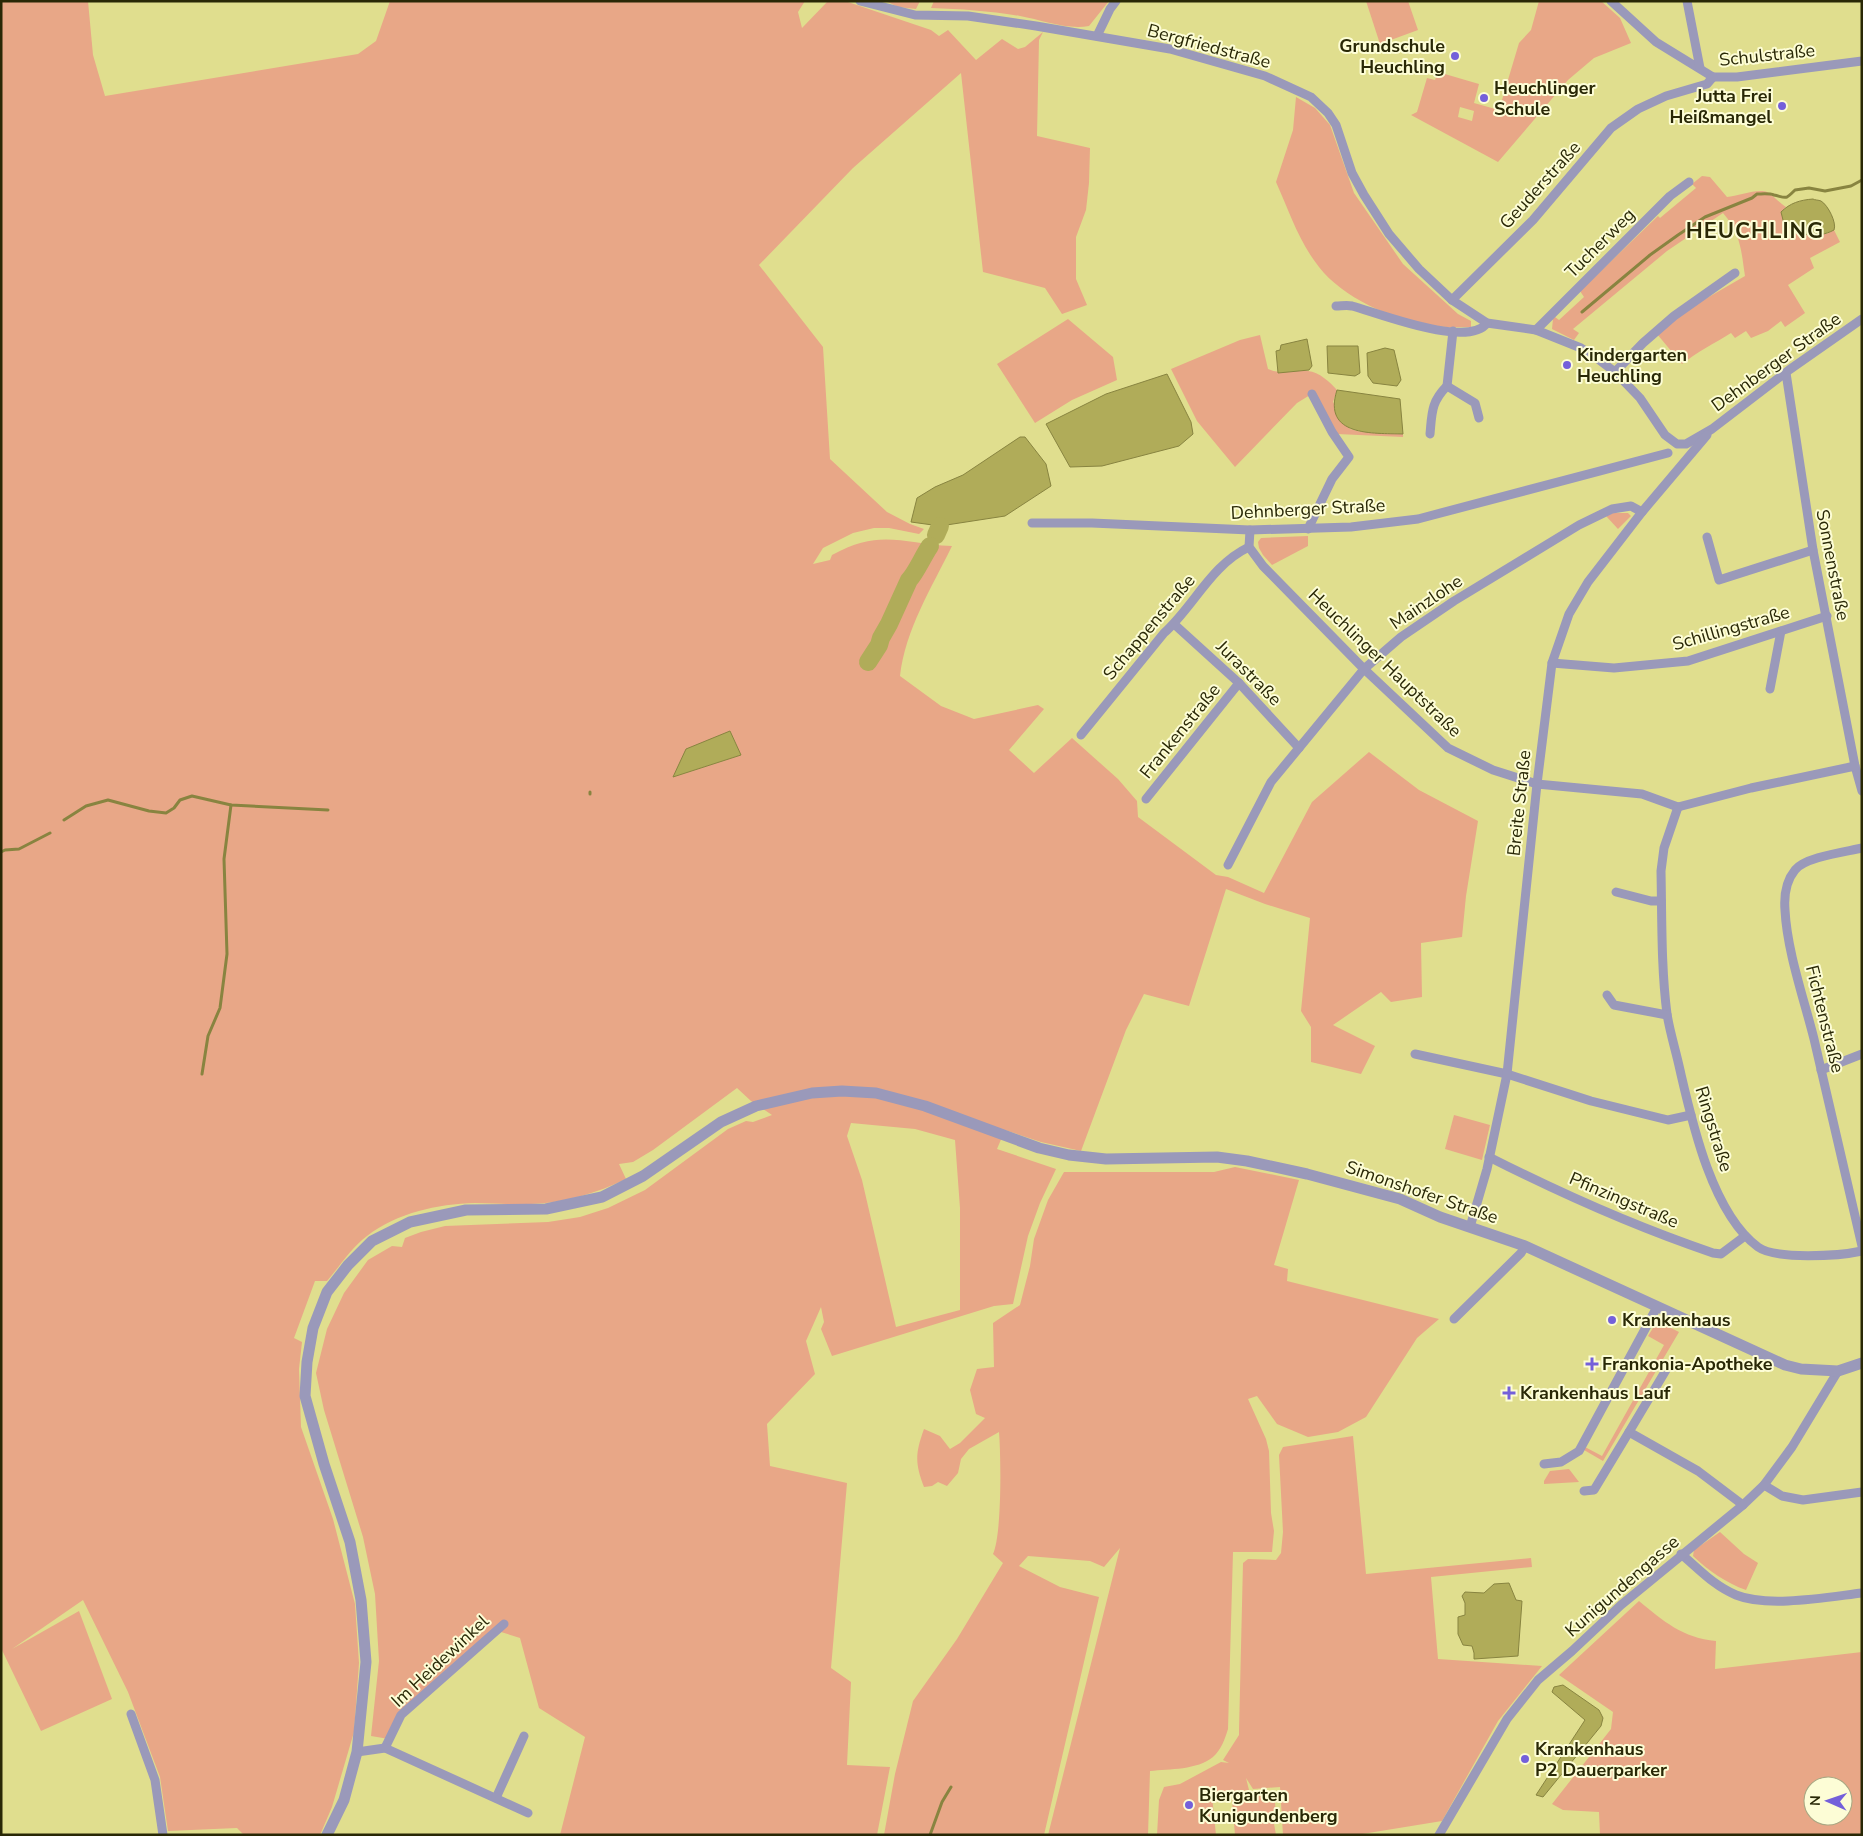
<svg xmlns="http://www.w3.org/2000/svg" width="1863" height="1836" font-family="'Nunito Sans',sans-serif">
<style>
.green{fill:#e8a787;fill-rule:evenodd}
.water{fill:#b0ac59;stroke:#888440}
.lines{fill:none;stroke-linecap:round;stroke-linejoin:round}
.stream{stroke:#888440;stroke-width:3}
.river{stroke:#b0ac59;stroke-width:18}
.minor{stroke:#9a99ba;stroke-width:9}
.tertiary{stroke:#9a99ba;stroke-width:11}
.poi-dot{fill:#7460da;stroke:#fdfdd6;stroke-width:2}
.labels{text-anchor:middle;stroke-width:4;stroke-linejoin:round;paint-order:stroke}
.street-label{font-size:18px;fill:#292806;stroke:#fdfdd6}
.poi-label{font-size:18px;font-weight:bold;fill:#292806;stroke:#fdfdd6;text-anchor:start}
.district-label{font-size:22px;font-weight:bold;letter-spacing:1px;fill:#292806;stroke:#fdfdd6}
</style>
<rect width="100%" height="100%" fill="#e0de8e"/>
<g class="green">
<path d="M 1,1 L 88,1 L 93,55 L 105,96 L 358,54 L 376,41 L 390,1 L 805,1 L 798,12 L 802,28 L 828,1 L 845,1 L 931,30 L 939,36 L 948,30 L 976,60 L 1002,39 L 1018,49 L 1025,47 L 1043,32 L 1039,40 L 1037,136 L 1090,148 L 1089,183 L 1086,210 L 1076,237 L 1076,279 L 1087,305 L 1062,314 L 1045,288 L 983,272 L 961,73 L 853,168 L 759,265 L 823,347 L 830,459 L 887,512 L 910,524 L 924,529 L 919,534 L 889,528 L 874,528 L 853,533 L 823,548 L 813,564 L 830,560 L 832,555 C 881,528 902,544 952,546 C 932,587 905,630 900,676 L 941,706 L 974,719 L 1038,705 L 1044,709 L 1009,750 L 1034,773 L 1072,738 L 1118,779 L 1137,801 L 1138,817 L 1216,875 L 1228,877 L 1264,893 L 1312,802 L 1369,752 L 1419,790 L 1478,821 L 1466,896 L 1462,937 L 1421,943 L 1422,997 L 1391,1002 L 1381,992 L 1333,1025 L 1375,1046 L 1361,1074 L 1311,1062 L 1311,1027 L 1301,1011 L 1310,918 L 1265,904 L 1226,889 L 1189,1006 L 1144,994 L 1126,1030 L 1081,1151 L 1041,1142 L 1005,1130 L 997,1149 L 1056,1169 L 1040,1203 L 1028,1236 L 1013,1304 L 994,1306 L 832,1356 L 821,1329 L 824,1322 L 821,1307 L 806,1341 L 815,1374 L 767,1424 L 770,1466 L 847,1483 L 831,1668 L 851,1682 L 847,1765 L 890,1767 L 877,1835 L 560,1835 L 585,1737 L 539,1708 L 520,1638 L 501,1632 L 399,1713 L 389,1739 L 371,1736 L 379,1661 L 375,1594 L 363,1537 L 324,1410 L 316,1373 L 327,1329 L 344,1293 L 368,1260 L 392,1246 L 402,1247 L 405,1238 L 421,1232 L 445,1226 L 548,1222 L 580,1217 L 608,1208 L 645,1190 L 728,1129 L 746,1121 L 753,1122 L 772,1115 L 751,1101 L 737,1088 L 653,1150 L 633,1162 L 619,1164 L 626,1179 C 597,1193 564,1203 531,1204 C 512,1205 493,1203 475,1203 C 437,1204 397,1213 367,1236 C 351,1248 340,1266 327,1281 L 315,1281 L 294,1338 L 302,1342 L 299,1369 L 301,1427 L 333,1519 L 355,1604 L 359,1663 L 354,1732 L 332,1807 L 320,1835 L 244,1835 L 237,1828 L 168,1831 L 160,1777 L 128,1692 L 83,1600 L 12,1649 L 79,1611 L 112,1699 L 41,1731 L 1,1648 ZM 730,731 L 741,755 L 673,777 ZM 851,1123 L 915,1129 L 955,1140 L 960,1208 L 960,1310 L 896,1327 L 862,1180 L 847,1136 Z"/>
<path d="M 886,1 L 920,1 L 916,9 L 898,7 Z"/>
<path d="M 934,1 L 1109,1 L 1089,26 C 1067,30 1042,20 1020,16 C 990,11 961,9 931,8 Z"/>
<path d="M 1366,1 L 1408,1 L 1418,30 L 1380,44 Z"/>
<path d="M 1539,1 L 1601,1 L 1620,18 L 1631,43 L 1594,58 L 1568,80 L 1498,162 L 1411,115 L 1417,112 L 1427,78 L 1435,80 L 1438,72 L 1479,84 L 1474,103 L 1499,110 L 1519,43 L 1531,30 ZM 1460,107 L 1474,111 L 1472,121 L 1458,117 Z"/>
<path d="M 1296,97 L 1315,108 L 1330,125 L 1354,193 L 1403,264 L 1458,314 L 1471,321 L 1471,327 C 1457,327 1442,328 1429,325 C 1392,319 1343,298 1319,267 C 1299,242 1289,211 1276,182 L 1293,130 Z"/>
<path d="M 1702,176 L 1710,177 L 1727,197 C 1738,196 1758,188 1767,192 C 1770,193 1780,203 1786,207 L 1781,212 L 1826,234 L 1834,230 L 1840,242 L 1810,258 L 1814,268 L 1788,285 L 1805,313 L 1785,327 L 1781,321 L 1768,331 L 1751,338 L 1746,331 L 1735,338 L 1731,333 C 1715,343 1697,352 1682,364 L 1657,334 L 1688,309 L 1745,276 C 1741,250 1741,234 1723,213 L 1667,251 L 1573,329 L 1579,333 L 1574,340 L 1552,329 L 1553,319 L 1555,317 L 1559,320 L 1584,297 L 1580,291 L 1658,216 L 1660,218 L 1696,188 L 1692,184 Z"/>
<path d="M 1068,319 L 1113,357 L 1117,380 L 1072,400 L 1035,423 L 997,364 Z"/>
<path d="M 1260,335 L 1268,369 C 1284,376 1293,369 1308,371 C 1319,372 1330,382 1337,390 L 1333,402 L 1350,429 L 1361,432 L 1403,434 L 1403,437 L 1337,434 L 1315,392 L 1297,403 L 1235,467 L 1197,421 L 1171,369 L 1240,340 Z"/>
<path d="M 1611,513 L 1628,513 L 1631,516 L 1618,529 L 1606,516 Z"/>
<path d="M 1308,536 L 1308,546 L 1272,565 L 1263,555 L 1259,548 L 1258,542 L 1261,538 Z"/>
<path d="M 1454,1115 L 1490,1125 L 1482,1160 L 1445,1149 Z"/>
<path d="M 1235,1167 L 1299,1180 L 1274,1265 L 1288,1269 L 1287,1281 L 1439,1319 L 1417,1338 L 1366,1417 L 1338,1432 L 1308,1437 L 1277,1424 L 1257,1396 L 1248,1399 L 1266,1439 L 1269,1451 L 1271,1513 L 1274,1531 L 1272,1552 L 1233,1552 L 1228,1729 C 1225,1739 1221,1750 1213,1757 C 1197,1770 1170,1769 1150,1771 L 1148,1835 L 1048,1835 L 1120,1548 L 1104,1567 L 1090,1561 L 1028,1556 L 1019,1566 L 1060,1587 L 1099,1597 L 1044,1835 L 884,1835 L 895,1774 L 913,1701 L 957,1639 L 1003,1563 L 993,1554 C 1002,1535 1001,1455 999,1432 L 969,1449 L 961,1459 L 958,1473 L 947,1486 L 938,1482 L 932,1486 L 924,1487 C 915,1463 915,1454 924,1429 L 940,1436 L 950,1449 L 960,1443 L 985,1418 L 976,1414 L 970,1390 L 977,1369 L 994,1367 L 993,1323 L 1020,1305 L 1030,1266 L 1034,1239 L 1048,1200 L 1064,1172 L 1214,1172 Z"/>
<path d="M 1663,1324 L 1679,1332 L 1603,1461 L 1584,1450 L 1585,1447 L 1602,1456 L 1664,1345 L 1648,1336 L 1653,1328 Z"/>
<path d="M 1353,1436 L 1366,1574 L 1531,1558 L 1532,1567 L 1431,1577 L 1438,1659 L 1542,1666 L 1498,1721 L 1442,1821 L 1356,1835 L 1283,1835 L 1280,1787 L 1253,1789 L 1246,1778 L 1249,1790 L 1212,1796 L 1216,1835 L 1157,1835 L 1159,1800 L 1164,1787 L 1180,1784 L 1221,1762 L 1229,1763 L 1223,1760 L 1239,1735 L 1239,1731 L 1243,1563 L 1248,1559 L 1276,1560 L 1281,1553 L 1283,1532 L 1279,1455 L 1283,1447 Z"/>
<path d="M 1569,1469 L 1579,1482 L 1544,1484 L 1544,1481 L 1550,1471 Z"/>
<path d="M 1720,1532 L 1744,1554 L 1758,1563 L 1746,1590 C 1726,1583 1709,1571 1693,1556 L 1694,1550 Z"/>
<path d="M 1639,1601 C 1663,1621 1683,1638 1716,1641 L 1715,1669 L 1862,1652 L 1862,1835 L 1600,1835 L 1599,1812 L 1563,1810 L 1552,1804 L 1611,1729 L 1613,1712 L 1559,1675 ZM 1813,1786 L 1843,1786 L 1843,1816 L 1813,1816 Z"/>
<path d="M 1254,1794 L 1270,1794 L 1275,1802 L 1276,1817 L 1273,1818 L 1276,1835 L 1235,1835 L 1232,1800 L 1244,1799 Z"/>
</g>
<g class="water">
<path d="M 1813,199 C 1814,200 1819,200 1821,201 C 1828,205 1837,223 1834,230 C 1817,239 1799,236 1784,224 L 1781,212 C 1790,203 1800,200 1813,199 Z"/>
<path d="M 1307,339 L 1312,366 L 1309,370 L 1278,373 L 1276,351 L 1280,350 L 1281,345 Z"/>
<path d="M 1327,346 L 1358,346 L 1360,373 L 1355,376 L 1328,373 Z"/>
<path d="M 1385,348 L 1394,350 L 1401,380 L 1397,386 L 1373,383 L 1368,376 L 1367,353 Z"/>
<path d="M 1167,374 L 1191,422 L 1193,434 L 1179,446 L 1102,466 L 1070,467 L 1046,424 L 1106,394 Z"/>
<path d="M 1337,390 L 1400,399 L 1403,434 C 1373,433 1322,437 1337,390 Z"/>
<path d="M 1020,437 L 1025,437 L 1046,464 L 1051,486 L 1005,516 L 940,526 L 911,522 L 917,498 L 935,487 L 963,475 Z"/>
<path d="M 730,731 L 741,755 L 673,777 L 686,749 Z"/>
<path d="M 1509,1583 L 1516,1600 L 1522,1601 L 1518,1656 L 1474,1659 L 1474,1653 L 1472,1646 L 1463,1645 L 1458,1634 L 1458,1617 L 1465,1615 L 1465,1603 L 1462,1596 L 1465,1592 L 1484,1593 L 1494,1584 Z"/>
<path d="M 1563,1685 L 1599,1710 L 1603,1718 L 1601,1726 L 1543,1797 L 1536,1795 L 1585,1720 L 1552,1692 L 1554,1687 Z"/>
</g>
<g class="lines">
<g class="stream">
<path d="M 1582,312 L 1650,255 L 1678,235 L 1705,217 L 1752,198 L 1757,194 C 1762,194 1769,193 1774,195 C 1787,198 1785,200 1795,190 L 1809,188 L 1825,191 L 1851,186 L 1862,180"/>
<path d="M 590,794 L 590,792"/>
<path d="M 64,820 L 86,806 L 108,800 L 149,811 L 166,813 L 174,808 L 180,800 L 192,796 L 231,805 L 328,810"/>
<path d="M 1,852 L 5,850 L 19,849 L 50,833"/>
<path d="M 202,1074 L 208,1036 L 220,1008 L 227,954 L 224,859 L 231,805"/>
<path d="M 930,1835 L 942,1802 L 951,1787"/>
</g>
<g class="river">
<path d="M 936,535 L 940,526"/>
<path d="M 868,662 L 879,645 L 881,638 L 889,624 L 909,580 C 916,573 923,556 930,546"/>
</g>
<g class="minor">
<path d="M 860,1 L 915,15 L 968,16 L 1036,26 L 1170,49 L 1265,76 L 1311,97 L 1328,113 L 1336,125 L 1352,173 L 1364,195 L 1389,234 L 1419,269 L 1452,300 L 1487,323 L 1536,330 L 1581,348 L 1594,356 L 1615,372 L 1640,398 L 1665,435 L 1677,444 L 1686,444 L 1712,429 L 1789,370 L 1862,319"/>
<path d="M 1611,1 L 1656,42 L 1713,77 L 1737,77 L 1862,61"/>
<path d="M 1687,1 L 1700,68"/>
<path d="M 1097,36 L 1110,9 L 1116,1"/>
<path d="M 1452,300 L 1533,220 L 1611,128 L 1638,109 L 1666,96 L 1707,84 L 1713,77"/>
<path d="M 1336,306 C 1341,306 1347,305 1352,306 C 1378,313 1468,349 1487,323"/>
<path d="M 1536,330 L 1670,196 L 1689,182"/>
<path d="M 1615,372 L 1643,343 L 1674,316 L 1735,273"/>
<path d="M 1786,373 L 1813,550 L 1855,766 L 1862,791"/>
<path d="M 1447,386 L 1453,331"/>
<path d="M 1430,434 C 1432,413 1431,402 1447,386 L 1475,403 L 1479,418"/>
<path d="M 1032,523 L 1092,523 L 1250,530 L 1351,527 L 1418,519 L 1668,453"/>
<path d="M 1308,529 L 1332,479 L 1349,457 L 1332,432 L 1312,394"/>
<path d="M 1250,530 L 1249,547 L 1263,566 L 1364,669 L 1448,748 L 1493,770 L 1537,784 L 1642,794 L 1678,807 L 1751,788 L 1855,766"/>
<path d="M 1707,537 L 1719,580 L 1813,550"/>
<path d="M 1174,624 L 1239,683 L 1299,748"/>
<path d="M 1552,663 L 1614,668 L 1688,661 L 1827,616"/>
<path d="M 1770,689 L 1781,631"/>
<path d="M 1081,735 L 1164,633 C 1194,606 1211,565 1249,547"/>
<path d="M 1146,799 L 1239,683"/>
<path d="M 1678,807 L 1664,848 L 1661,871 C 1662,918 1661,967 1667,1014 C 1670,1033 1676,1051 1680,1070 C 1692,1122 1712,1213 1758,1247 C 1776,1260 1839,1256 1862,1251"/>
<path d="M 1862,848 C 1845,852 1805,857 1795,870 C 1786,881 1784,897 1785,910 C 1787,951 1804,999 1814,1039 C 1830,1108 1846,1177 1862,1246"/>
<path d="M 1228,865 L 1271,782 L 1364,669 L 1401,637 L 1454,601 L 1579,525 L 1612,509 L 1631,506 L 1642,512"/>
<path d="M 1616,892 L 1651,901 L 1661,901"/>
<path d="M 1607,995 L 1614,1005 L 1667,1015"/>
<path d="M 1415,1054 L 1507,1074 L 1591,1101 L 1668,1120 L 1691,1115"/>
<path d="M 1821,1070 L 1862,1054"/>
<path d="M 1489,1157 C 1562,1194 1636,1227 1713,1253 L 1721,1254 L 1745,1236"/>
<path d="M 1470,1227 L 1487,1169 L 1507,1074 L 1537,784 L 1552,663 L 1569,614 L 1588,582 L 1642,512 L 1707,435"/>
<path d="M 1454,1319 L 1521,1253 L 1525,1246"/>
<path d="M 1669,1365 L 1629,1432 L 1698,1471 L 1743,1505"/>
<path d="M 1544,1464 L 1561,1462 L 1579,1451 L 1657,1307"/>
<path d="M 1764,1485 L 1782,1496 L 1803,1500 L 1862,1492"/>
<path d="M 1584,1491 L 1594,1490 L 1629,1432"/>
<path d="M 1681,1554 C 1699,1569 1714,1586 1736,1595 C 1768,1608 1828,1597 1862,1593"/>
<path d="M 131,1714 L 155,1780 L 163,1835"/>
<path d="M 385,1748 L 401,1715 L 504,1624"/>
<path d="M 357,1752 L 385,1748 L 528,1813"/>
<path d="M 496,1798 L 524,1736"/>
<path d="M 1439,1835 L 1507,1719 L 1538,1680 L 1572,1651 L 1621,1605 L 1743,1505 L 1764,1485 L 1792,1447 L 1838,1371"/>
</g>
<path class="tertiary" d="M 327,1835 L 344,1800 L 357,1752 L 366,1662 L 361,1600 L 350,1542 L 324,1464 L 305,1396 L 307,1362 L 313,1328 L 327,1292 L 348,1265 L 372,1241 L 410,1222 L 466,1210 L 546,1209 L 602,1197 L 643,1176 L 721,1122 L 756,1106 L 812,1093 L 842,1091 L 876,1093 L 925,1106 L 1039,1148 L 1069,1155 L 1106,1159 L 1217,1157 L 1247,1161 L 1307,1174 L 1400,1199 L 1440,1217 L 1525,1246 L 1785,1365 L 1801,1369 L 1838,1371 L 1862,1363"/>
</g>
<g class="poi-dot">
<circle cx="1455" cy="56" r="5"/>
<circle cx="1484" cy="98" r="5"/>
<circle cx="1782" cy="106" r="5"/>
<circle cx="1567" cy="365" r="5"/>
<circle cx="1612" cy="1320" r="5"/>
<path d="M1589.5 1356.5h5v5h5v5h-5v5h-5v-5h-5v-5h5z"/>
<path d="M1506.5 1385.5h5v5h5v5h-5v5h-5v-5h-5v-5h5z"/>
<circle cx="1525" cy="1759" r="5"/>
<circle cx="1189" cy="1805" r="5"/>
</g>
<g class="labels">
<g class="street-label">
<text transform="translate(1209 46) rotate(15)" y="6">Bergfriedstraße</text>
<text transform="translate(1767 55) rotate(-6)" y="6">Schulstraße</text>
<text transform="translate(1540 185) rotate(-48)" y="6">Geuderstraße</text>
<text transform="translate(1600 243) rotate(-45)" y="6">Tucherweg</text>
<text transform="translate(1776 362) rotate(-36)" y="6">Dehnberger Straße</text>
<text transform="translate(1308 509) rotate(-3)" y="6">Dehnberger Straße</text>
<text transform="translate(1833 565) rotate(79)" y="6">Sonnenstraße</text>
<text transform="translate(1426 602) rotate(-34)" y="6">Mainzlohe</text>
<text transform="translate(1149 627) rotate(-50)" y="6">Schappenstraße</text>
<text transform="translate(1731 628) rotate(-16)" y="6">Schillingstraße</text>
<text transform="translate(1385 663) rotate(44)" y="6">Heuchlinger Hauptstraße</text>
<text transform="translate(1249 673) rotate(45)" y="6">Jurastraße</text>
<text transform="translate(1180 731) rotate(-51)" y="6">Frankenstraße</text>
<text transform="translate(1519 803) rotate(-84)" y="6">Breite Straße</text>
<text transform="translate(1825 1019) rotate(76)" y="6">Fichtenstraße</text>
<text transform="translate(1714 1129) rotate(73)" y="6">Ringstraße</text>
<text transform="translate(1422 1192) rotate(19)" y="6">Simonshofer Straße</text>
<text transform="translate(1624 1200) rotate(23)" y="6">Pfinzingstraße</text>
<text transform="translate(1622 1586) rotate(-41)" y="6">Kunigundengasse</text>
<text transform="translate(440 1661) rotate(-43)" y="6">Im Heidewinkel</text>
</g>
<g class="poi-label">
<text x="1445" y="52" text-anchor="end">Grundschule<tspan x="1445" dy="21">Heuchling</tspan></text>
<text x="1494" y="94">Heuchlinger<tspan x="1494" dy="21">Schule</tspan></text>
<text x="1772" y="102" text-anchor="end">Jutta Frei<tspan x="1772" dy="21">Heißmangel</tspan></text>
<text x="1577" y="361">Kindergarten<tspan x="1577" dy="21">Heuchling</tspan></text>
<text x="1622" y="1326">Krankenhaus</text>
<text x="1602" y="1370">Frankonia-Apotheke</text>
<text x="1520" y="1399">Krankenhaus Lauf</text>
<text x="1535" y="1755">Krankenhaus<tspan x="1535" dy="21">P2 Dauerparker</tspan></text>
<text x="1199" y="1801">Biergarten<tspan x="1199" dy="21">Kunigundenberg</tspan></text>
</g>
<g class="district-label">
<text x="1755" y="238">HEUCHLING</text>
</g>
</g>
<rect width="1863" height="1836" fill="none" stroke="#292806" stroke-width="5"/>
<g transform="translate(1828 1801) rotate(272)"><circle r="24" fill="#fdfdd6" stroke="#a8a883"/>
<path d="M0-4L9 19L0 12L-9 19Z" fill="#7460da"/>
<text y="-8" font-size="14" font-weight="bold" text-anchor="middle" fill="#292806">N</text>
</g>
</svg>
